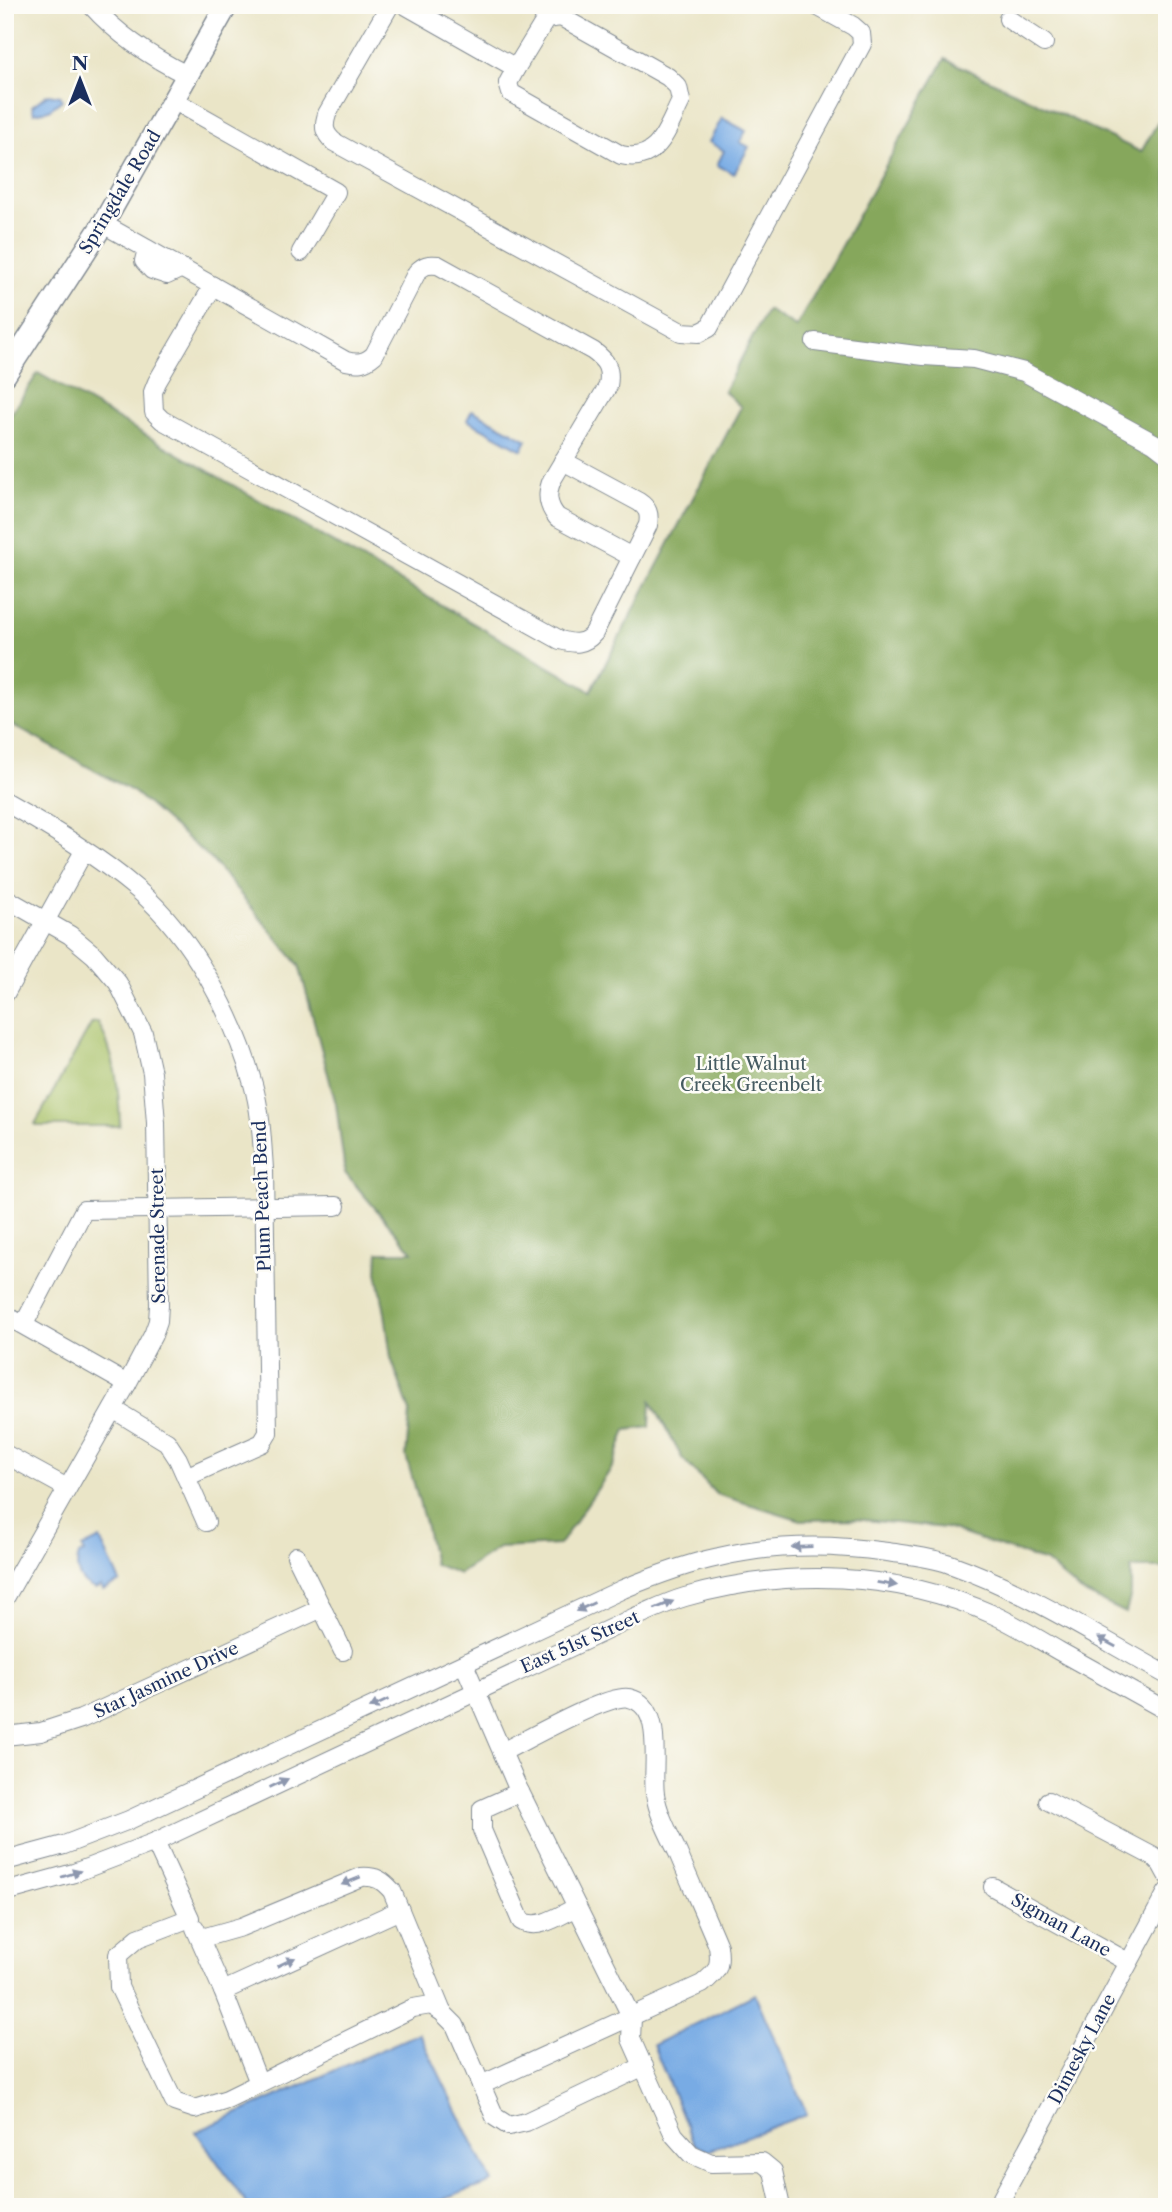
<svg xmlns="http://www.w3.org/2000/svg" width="1172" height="2212" font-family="'Libre Caslon Text',serif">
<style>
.green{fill:#a8c167;stroke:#627862;stroke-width:2}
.forest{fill:#86a75c;stroke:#506b5d;stroke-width:2}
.water{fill:#78abe4;stroke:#4a6da1;stroke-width:2}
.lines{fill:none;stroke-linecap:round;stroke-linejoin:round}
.minor-casing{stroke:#828a92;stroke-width:20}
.major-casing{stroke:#828a92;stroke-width:24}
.minor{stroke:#fff;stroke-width:18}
.major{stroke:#fff;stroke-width:21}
.oneway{fill:#8d97ae}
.labels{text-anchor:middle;stroke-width:5;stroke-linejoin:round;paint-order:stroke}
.street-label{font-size:18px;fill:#1b2f5e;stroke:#fdfcf7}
.park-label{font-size:18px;fill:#455b61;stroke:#fdfcf7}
</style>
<rect width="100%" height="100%" fill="#fdfcf7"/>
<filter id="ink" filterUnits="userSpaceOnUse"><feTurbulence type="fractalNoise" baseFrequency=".0143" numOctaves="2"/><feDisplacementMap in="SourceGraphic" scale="14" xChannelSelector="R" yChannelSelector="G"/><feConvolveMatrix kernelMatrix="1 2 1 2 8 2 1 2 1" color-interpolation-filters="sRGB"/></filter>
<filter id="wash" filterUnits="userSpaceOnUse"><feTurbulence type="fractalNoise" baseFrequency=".00686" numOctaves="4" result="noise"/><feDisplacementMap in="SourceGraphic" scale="28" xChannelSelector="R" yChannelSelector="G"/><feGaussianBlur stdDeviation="1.57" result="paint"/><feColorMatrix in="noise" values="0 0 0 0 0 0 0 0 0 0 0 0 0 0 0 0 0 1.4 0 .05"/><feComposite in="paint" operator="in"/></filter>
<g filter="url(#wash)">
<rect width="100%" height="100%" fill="#eae5c7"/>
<path class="green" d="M 98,1022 C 116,1058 119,1086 120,1126 L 38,1126 L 35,1124 L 92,1023 Z"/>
<path class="forest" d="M 945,59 L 1141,152 L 1167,106 L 1167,1568 L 1131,1568 L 1131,1593 L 1126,1613 L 1080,1591 L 1046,1562 L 946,1528 L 854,1519 L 801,1520 L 716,1494 L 682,1458 L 651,1401 L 650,1427 L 626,1430 L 613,1466 L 559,1545 L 499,1548 L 459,1574 L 434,1564 L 425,1523 L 406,1456 L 410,1412 L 391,1358 L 385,1313 L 377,1272 L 378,1252 L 413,1252 L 345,1173 L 336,1104 L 299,965 L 212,860 L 134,792 L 5,721 L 5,423 L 38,373 L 591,691 L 741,407 L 724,391 L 767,310 L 796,327 Z"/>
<g class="water">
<path d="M 48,94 L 60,96 L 62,100 L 49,110 L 34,113 L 32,106 Z"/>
<path d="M 722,118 L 746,131 L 740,142 L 749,147 L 734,174 L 717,165 L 724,151 L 709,142 Z"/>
<path d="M 472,410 L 527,440 L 522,450 L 467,420 Z"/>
<path d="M 100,1539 L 120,1582 L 103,1590 L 101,1586 L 95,1589 C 79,1583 74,1570 79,1555 L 84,1552 L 82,1548 Z"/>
<path d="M 755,1994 L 807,2114 L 708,2151 L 694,2144 L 653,2045 Z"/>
<path d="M 419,2033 L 492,2182 L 422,2207 L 279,2207 L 277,2204 L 249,2207 L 196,2132 Z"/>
</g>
</g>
<g filter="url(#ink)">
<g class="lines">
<g class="minor-casing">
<g id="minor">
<path d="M 91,5 C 119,36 150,57 187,75"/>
<path d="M 390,5 L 327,114 C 323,127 324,133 334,142 L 681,332 L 699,333 L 709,328 L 862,44 L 861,33 L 853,26 L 815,5"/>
<path d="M 405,5 L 516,68"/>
<path d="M 561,17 L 668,77 L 678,87 L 681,101 C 667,128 659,164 621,155 L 511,93 L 508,83 L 516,68 L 546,19 Z"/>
<path d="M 1008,19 L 1044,43"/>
<path d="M 173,100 L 336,192 L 301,252"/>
<path d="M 103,224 L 346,361 C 358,364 365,363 374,355 L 417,272 C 424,265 428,264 438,265 L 593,351 C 607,361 611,369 608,386 L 552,480 C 546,494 547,505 557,517 L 632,557"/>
<path d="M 147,249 L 144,261 L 152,270 L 167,275 L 182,268"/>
<path d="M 213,286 L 157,382 L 153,392 L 154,412 L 162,420 L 560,640 C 574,644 584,645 594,633 L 648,525 C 650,514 648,508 639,502 L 563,461"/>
<path d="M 815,342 L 924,356 L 974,359 L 1024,372 L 1154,443 L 1167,453"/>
<path d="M 5,802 C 51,828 98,856 138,890 C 192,936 235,1017 253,1084 C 261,1112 262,1140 264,1169 L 268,1433 L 262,1443 L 186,1477"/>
<path d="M 5,898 L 70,935 L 94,955 L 118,983 L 143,1033 L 152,1073 L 156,1123 L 159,1305 L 158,1321 L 153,1335 L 127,1384 L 5,1598"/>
<path d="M 5,994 L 84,851"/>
<path d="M 5,1315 L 127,1384"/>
<path d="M 24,1324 L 84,1210 L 336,1206"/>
<path d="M 113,1409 L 167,1442 L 178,1459 L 206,1522"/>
<path d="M 5,1454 L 67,1488"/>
<path d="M 296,1556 L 343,1651"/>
<path d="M 464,1664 L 516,1784 L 632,2018 L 631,2039 L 674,2135 L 691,2154 L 711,2163 L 762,2162 L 773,2171 L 781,2207"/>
<path d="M 5,1736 L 41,1732 L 81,1719 L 322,1608"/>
<path d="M 520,1792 L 482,1809 L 482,1830 L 521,1921 C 539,1931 560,1915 577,1907"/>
<path d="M 1048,1801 L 1154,1857 L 1161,1864 L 1167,1875"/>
<path d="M 155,1842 L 190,1918 L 138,1938 L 118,1955 L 119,1987 L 174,2102 L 195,2109 L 227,2099 L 413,2008 L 431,2005 L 442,2012 L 455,2025 L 495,2117 L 509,2126 L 526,2122 L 644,2066"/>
<path d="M 5,1861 L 64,1845 L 129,1820 L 623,1589 C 654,1576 686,1564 719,1557 C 773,1544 832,1544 887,1552 C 908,1555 931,1557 950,1564 C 1026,1591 1096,1636 1167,1675"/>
<path d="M 993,1887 L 1128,1962"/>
<path d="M 5,1892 L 74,1873 L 155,1842 L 635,1617 C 652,1610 668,1602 685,1597 C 786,1568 897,1571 994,1615 C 1016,1625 1038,1639 1059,1651 C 1095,1671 1131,1691 1167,1711"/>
<path d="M 195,1928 L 223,1991 L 259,2083"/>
<path d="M 202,1938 L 241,1927 L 361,1877 C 376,1876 382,1880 392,1891 L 442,2012"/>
<path d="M 223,1991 L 400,1910"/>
<path d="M 481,2085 L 702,1984 C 718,1971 721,1967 718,1946 C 705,1915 691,1884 678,1853 C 669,1834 658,1814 655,1794 C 651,1768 666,1706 629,1698 C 608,1693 525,1741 502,1752"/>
<path d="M 997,2207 L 1167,1892"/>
</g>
</g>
<g class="major-casing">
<path id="major" d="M 5,375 L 103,224 L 227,5"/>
</g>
<use href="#minor" class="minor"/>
<use href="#major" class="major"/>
</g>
<defs><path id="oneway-solid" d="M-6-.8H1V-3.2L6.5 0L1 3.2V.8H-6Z" transform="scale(1.75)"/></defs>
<g class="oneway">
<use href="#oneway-solid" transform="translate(802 1547) rotate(178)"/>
<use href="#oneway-solid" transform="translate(887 1584) rotate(9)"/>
<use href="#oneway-solid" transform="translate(664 1605) rotate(-22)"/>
<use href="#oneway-solid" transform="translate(585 1607) rotate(155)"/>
<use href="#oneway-solid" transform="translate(1107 1642) rotate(-151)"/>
<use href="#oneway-solid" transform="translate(379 1704) rotate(155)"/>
<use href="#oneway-solid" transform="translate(279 1783) rotate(-25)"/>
<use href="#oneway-solid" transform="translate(71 1874) rotate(-18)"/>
<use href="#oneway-solid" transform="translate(351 1881) rotate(158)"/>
<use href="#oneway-solid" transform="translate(286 1962) rotate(-25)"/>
</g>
</g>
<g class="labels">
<g class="street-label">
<text transform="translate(120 192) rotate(-59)" y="6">Springdale Road</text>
<text transform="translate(262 1196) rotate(-92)" y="6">Plum Peach Bend</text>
<text transform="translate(158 1236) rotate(-91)" y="6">Serenade Street</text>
<text transform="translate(580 1642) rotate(-24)" y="6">East 51st Street</text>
<text transform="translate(166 1680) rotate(-25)" y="6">Star Jasmine Drive</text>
<text transform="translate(1061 1925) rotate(29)" y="6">Sigman Lane</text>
<text transform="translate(1082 2049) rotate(-62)" y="6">Dimesky Lane</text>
</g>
<g class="park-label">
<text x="751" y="1070">Little Walnut<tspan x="751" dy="21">Creek Greenbelt</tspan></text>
</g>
</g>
<rect width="1172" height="2212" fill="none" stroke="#fdfcf7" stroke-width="28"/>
<g transform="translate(80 80)" stroke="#fdfcf7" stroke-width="5" paint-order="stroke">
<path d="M0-5L12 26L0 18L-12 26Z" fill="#1b2f5e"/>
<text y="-10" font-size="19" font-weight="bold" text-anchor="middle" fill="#1b2f5e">N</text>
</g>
</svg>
